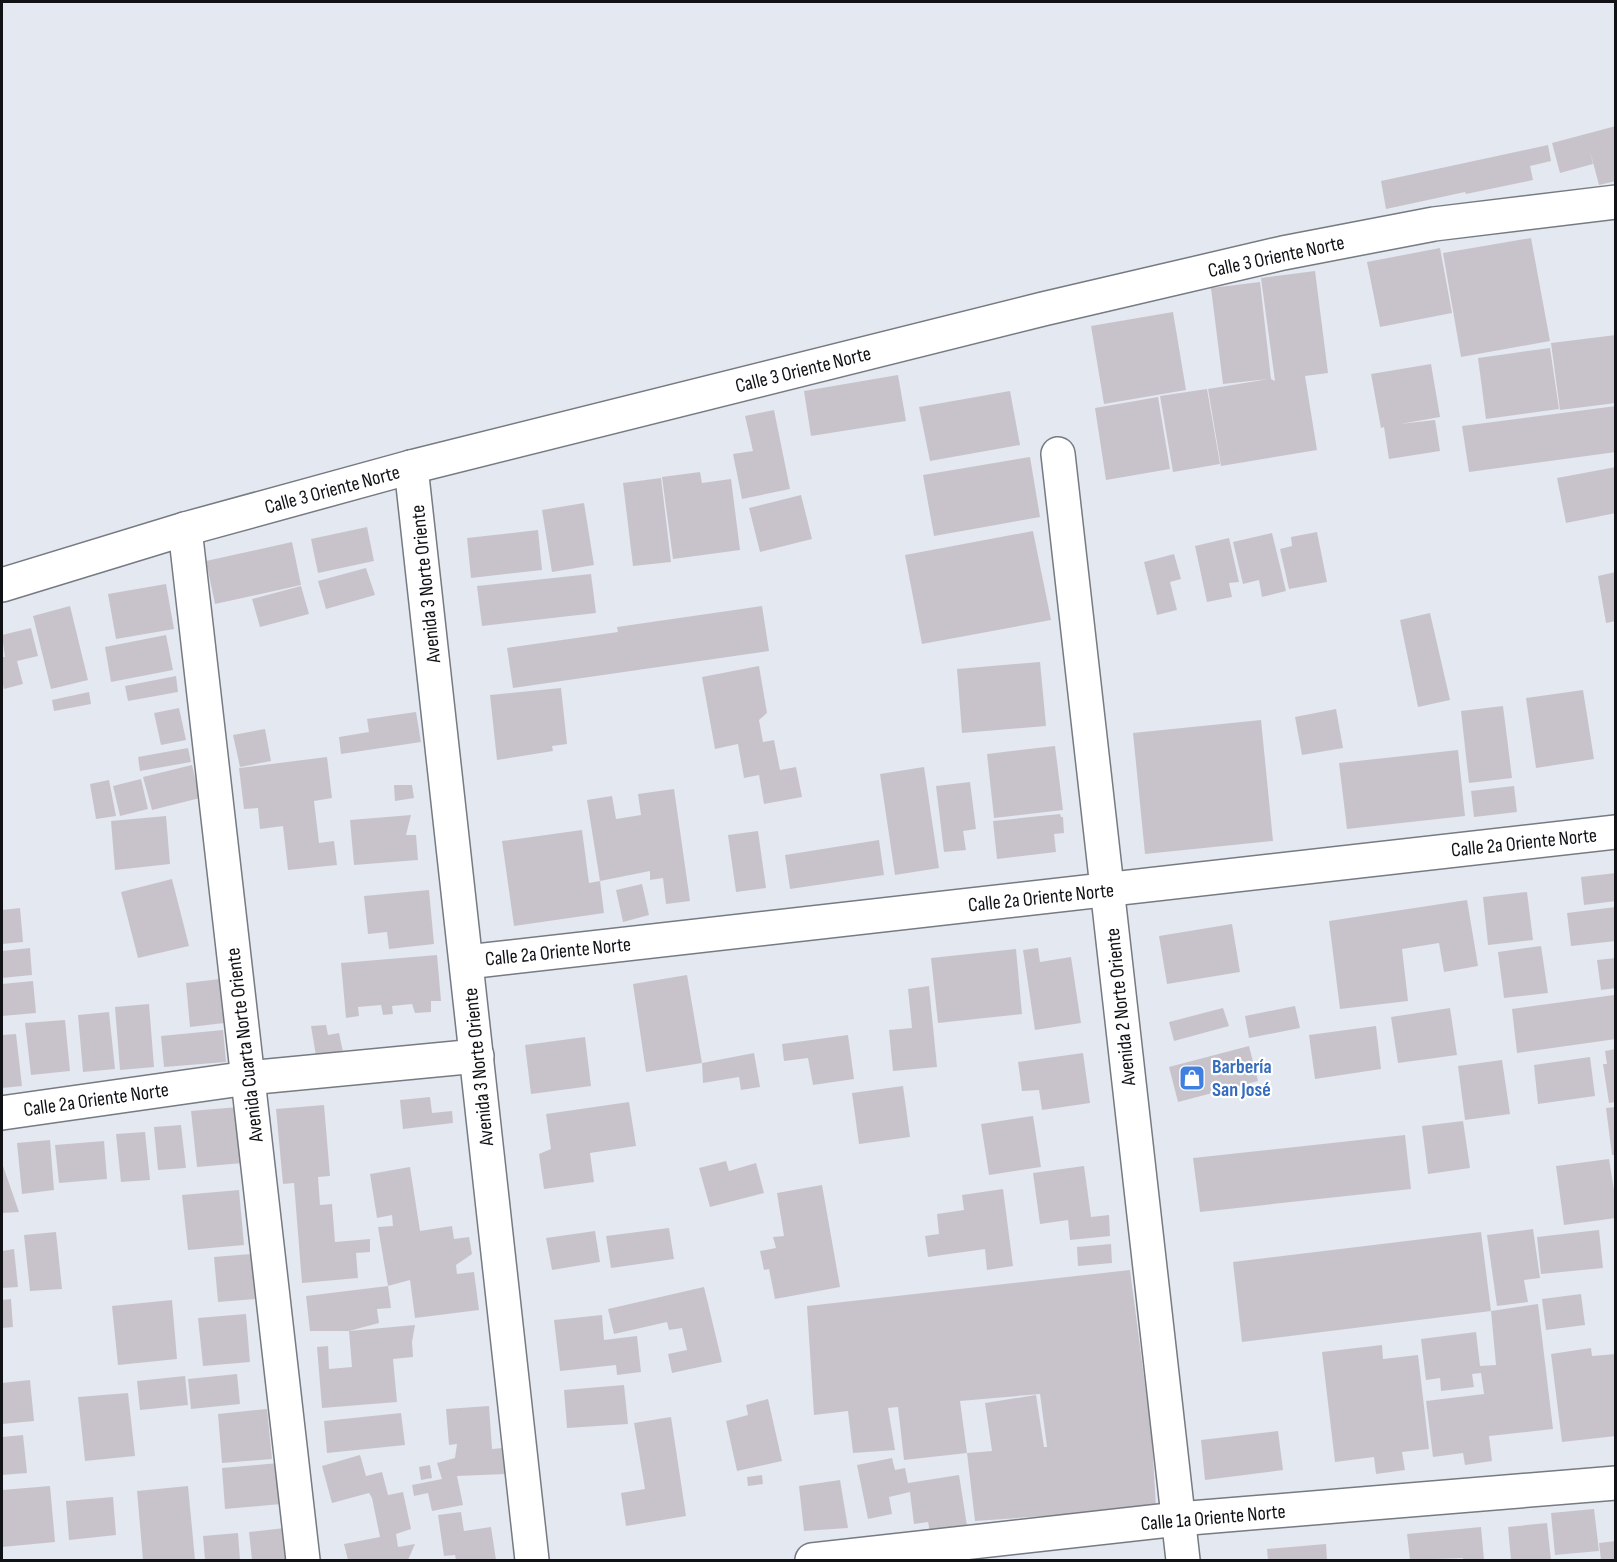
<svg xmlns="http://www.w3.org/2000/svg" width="1617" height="1562" font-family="'Sofia Sans Condensed',sans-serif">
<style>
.building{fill:#c8c3cb}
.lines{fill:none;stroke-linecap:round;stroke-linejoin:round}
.street-casing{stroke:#767a82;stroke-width:36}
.secondary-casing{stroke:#767a82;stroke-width:36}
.street{stroke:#fff;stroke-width:33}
.secondary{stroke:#fff;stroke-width:33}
.labels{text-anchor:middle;stroke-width:4.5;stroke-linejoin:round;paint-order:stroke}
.street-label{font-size:20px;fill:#101215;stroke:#fff}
.shop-label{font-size:20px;font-weight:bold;fill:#366cbe;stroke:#fff;text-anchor:start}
</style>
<rect width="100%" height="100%" fill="#e4e8f1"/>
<g class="building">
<path d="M 1616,126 L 1616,181 L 1599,185 L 1590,151 L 1593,164 L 1560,173 L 1552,143 Z"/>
<path d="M 1548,145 L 1551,161 L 1530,166 L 1533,180 L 1466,194 L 1465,192 L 1386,209 L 1381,181 Z"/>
<path d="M 1531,238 L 1550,341 L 1461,357 L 1443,253 Z"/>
<path d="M 1440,248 L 1452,313 L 1380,327 L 1367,262 Z"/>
<path d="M 1315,271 L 1328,373 L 1305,376 L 1317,450 L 1221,466 L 1208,389 L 1269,379 L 1223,384 L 1211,288 L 1260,282 L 1271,379 L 1275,381 L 1261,278 Z"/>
<path d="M 1173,312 L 1186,390 L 1104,404 L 1091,326 Z"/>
<path d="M 1616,335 L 1616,403 L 1560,410 L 1551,343 Z"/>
<path d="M 1550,348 L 1559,409 L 1486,419 L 1478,358 Z"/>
<path d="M 1431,364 L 1440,417 L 1400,424 L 1435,420 L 1440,451 L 1389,459 L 1384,427 L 1381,428 L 1371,374 Z"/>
<path d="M 898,375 L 906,421 L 811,436 L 804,391 Z"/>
<path d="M 1207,389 L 1220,464 L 1173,472 L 1160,396 Z"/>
<path d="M 1010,391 L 1020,445 L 930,461 L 919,407 Z"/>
<path d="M 1158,397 L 1170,469 L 1106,480 L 1095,408 Z"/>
<path d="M 1616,406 L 1616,452 L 1469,472 L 1462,426 Z"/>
<path d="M 774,410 L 790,489 L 742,499 L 733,454 L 753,451 L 745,416 Z"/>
<path d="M 1030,457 L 1040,517 L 934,536 L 923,475 Z"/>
<path d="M 1616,467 L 1616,513 L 1566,523 L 1557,478 Z"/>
<path d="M 700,472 L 702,483 L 731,479 L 740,550 L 673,559 L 662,477 Z"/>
<path d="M 661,478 L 671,562 L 633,566 L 623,483 Z"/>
<path d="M 801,495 L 812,539 L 760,552 L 749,508 Z"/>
<path d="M 584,503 L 594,565 L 552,572 L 542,510 Z"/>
<path d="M 367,527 L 374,561 L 318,573 L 311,539 Z"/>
<path d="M 538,530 L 542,570 L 471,578 L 467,538 Z"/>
<path d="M 1033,531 L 1051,620 L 922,644 L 905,555 Z"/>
<path d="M 1317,532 L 1327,582 L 1289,589 L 1280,549 L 1292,546 L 1291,537 Z"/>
<path d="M 1272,533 L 1286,591 L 1262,597 L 1259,580 L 1243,584 L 1233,542 Z"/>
<path d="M 1229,538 L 1239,582 L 1229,583 L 1232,597 L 1207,602 L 1195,546 Z"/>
<path d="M 292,542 L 301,585 L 215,604 L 206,561 Z"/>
<path d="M 1174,554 L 1181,579 L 1170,582 L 1177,610 L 1157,615 L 1144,562 Z"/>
<path d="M 366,568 L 375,595 L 326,609 L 318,581 Z"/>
<path d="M 1616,572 L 1616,621 L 1606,623 L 1598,576 Z"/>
<path d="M 591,574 L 596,613 L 482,626 L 477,586 Z"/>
<path d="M 166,584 L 174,629 L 116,639 L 108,594 Z"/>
<path d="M 301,586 L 309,614 L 260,627 L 252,599 Z"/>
<path d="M 70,606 L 88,680 L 51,689 L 33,616 Z"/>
<path d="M 762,606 L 769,651 L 513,688 L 507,648 L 618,632 L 617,627 Z"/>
<path d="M 1430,613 L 1450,700 L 1418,707 L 1400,620 Z"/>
<path d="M 31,628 L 38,656 L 17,661 L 23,684 L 4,689 L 2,681 L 2,657 L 5,657 L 2,635 Z"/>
<path d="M 166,635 L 173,670 L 111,682 L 105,647 Z"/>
<path d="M 1040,662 L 1046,726 L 962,733 L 957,669 Z"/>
<path d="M 759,666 L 767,713 L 759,720 L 763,742 L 774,740 L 780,770 L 796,767 L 802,797 L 764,804 L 759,775 L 744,778 L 738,744 L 715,749 L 702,677 Z"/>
<path d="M 176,676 L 178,692 L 128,701 L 125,686 Z"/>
<path d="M 561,688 L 567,744 L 552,746 L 553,751 L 497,760 L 490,695 Z"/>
<path d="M 1583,690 L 1594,759 L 1536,768 L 1526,698 Z"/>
<path d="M 89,692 L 91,704 L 54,711 L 52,700 Z"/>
<path d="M 1503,706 L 1512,778 L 1469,783 L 1461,711 Z"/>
<path d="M 179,708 L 186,740 L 161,745 L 154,713 Z"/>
<path d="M 1336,709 L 1343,748 L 1302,755 L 1295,717 Z"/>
<path d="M 416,712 L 421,742 L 341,754 L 339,737 L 369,732 L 367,719 Z"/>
<path d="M 1261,720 L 1273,841 L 1145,854 L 1133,733 Z"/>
<path d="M 265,729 L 271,761 L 240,767 L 233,735 Z"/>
<path d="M 1055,746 L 1063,810 L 994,818 L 987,754 Z"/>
<path d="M 188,748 L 191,762 L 140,771 L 138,757 Z"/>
<path d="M 1458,750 L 1465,816 L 1347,829 L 1339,763 Z"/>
<path d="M 327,757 L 332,798 L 314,801 L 319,843 L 334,841 L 337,865 L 288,870 L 283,826 L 260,829 L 258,808 L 244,809 L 239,768 Z"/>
<path d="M 192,765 L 200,798 L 152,810 L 143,777 Z"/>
<path d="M 924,767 L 939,868 L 895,875 L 880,774 Z"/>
<path d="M 141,779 L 148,809 L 120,816 L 113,786 Z"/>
<path d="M 109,780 L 116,816 L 96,819 L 90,784 Z"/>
<path d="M 970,782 L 976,829 L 963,831 L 966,850 L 944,852 L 936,786 Z"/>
<path d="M 394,785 L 412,785 L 414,798 L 395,801 Z"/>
<path d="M 1514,786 L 1517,812 L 1474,817 L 1471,791 Z"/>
<path d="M 674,789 L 690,901 L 666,904 L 663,878 L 650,880 L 650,871 L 600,881 L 587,800 L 612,796 L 616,819 L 641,815 L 638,794 Z"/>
<path d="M 1060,814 L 1061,817 L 1063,817 L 1064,833 L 1054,834 L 1056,852 L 997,859 L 993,821 Z"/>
<path d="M 411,815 L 406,835 L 416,835 L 418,860 L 354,865 L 350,820 Z"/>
<path d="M 166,816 L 170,864 L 115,870 L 111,821 Z"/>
<path d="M 582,830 L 589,883 L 600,881 L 604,913 L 514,926 L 502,841 Z"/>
<path d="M 758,831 L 766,888 L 736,892 L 728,835 Z"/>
<path d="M 879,840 L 884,875 L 790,889 L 785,855 Z"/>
<path d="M 1616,873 L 1616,901 L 1584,905 L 1581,877 Z"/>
<path d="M 172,879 L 189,946 L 138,958 L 121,892 Z"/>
<path d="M 642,884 L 649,915 L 623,922 L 616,890 Z"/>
<path d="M 429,890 L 434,944 L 389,949 L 387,932 L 368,934 L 364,896 Z"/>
<path d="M 1527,892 L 1533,940 L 1488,945 L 1483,897 Z"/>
<path d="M 1467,900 L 1478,966 L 1444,972 L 1439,943 L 1402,949 L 1408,1001 L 1340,1009 L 1329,921 Z"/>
<path d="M 1616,907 L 1616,941 L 1571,946 L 1567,913 Z"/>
<path d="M 20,908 L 23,942 L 2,944 L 2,910 Z"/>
<path d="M 1232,924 L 1240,972 L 1167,984 L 1159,936 Z"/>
<path d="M 1541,946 L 1548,993 L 1504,998 L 1498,952 Z"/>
<path d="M 30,948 L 32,975 L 2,978 L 2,951 Z"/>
<path d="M 1038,948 L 1040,962 L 1071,957 L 1081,1023 L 1035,1030 L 1023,950 Z"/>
<path d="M 1016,949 L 1022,1014 L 938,1023 L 931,958 Z"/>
<path d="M 437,955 L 441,1001 L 431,1001 L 431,1012 L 415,1013 L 412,1004 L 392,1006 L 393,1014 L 383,1015 L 381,1005 L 358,1007 L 359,1016 L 346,1018 L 341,963 Z"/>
<path d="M 1616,958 L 1616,988 L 1601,990 L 1597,960 Z"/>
<path d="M 687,975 L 702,1063 L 754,1053 L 760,1087 L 741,1090 L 739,1077 L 703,1083 L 702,1063 L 646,1072 L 633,984 Z"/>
<path d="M 220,979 L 224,1023 L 190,1027 L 186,983 Z"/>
<path d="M 33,981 L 36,1013 L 2,1016 L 2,984 Z"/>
<path d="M 929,986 L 937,1067 L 893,1071 L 889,1030 L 912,1028 L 908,989 Z"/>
<path d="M 1614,995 L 1616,1039 L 1517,1053 L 1512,1009 Z"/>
<path d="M 149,1004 L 154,1067 L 120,1070 L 115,1007 Z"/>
<path d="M 1295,1006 L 1300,1028 L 1249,1038 L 1245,1016 Z"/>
<path d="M 1223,1008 L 1229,1026 L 1174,1041 L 1169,1022 Z"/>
<path d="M 1450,1008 L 1457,1055 L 1398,1063 L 1391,1017 Z"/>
<path d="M 109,1012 L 115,1069 L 83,1072 L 78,1015 Z"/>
<path d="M 65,1020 L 70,1071 L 31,1075 L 25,1023 Z"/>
<path d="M 326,1025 L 328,1035 L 339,1033 L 343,1052 L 316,1056 L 311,1026 Z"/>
<path d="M 1376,1026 L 1381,1069 L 1315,1079 L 1309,1035 Z"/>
<path d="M 223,1030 L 226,1062 L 164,1067 L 161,1036 Z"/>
<path d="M 16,1034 L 22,1086 L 2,1088 L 2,1035 Z"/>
<path d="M 848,1035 L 854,1079 L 813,1085 L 808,1058 L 784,1061 L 782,1044 Z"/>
<path d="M 585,1037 L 591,1086 L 531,1094 L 525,1045 Z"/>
<path d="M 1249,1046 L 1258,1081 L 1178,1102 L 1169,1067 Z"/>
<path d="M 1616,1049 L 1616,1102 L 1609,1103 L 1603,1064 L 1607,1064 L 1605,1051 Z"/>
<path d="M 1083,1053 L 1090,1103 L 1042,1110 L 1039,1090 L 1022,1091 L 1018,1062 Z"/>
<path d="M 1590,1057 L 1595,1096 L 1538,1104 L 1534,1065 Z"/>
<path d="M 1502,1060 L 1510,1114 L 1465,1120 L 1458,1066 Z"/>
<path d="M 903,1086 L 910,1137 L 859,1144 L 852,1093 Z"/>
<path d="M 430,1097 L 432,1113 L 452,1111 L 453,1123 L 403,1129 L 400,1100 Z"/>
<path d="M 629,1102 L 636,1146 L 590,1153 L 594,1182 L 544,1189 L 539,1154 L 551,1149 L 546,1114 Z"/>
<path d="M 324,1105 L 330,1176 L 318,1177 L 320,1205 L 332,1204 L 335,1242 L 370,1239 L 370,1252 L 356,1253 L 358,1278 L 302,1283 L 294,1183 L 283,1184 L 276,1109 Z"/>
<path d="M 238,1107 L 243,1163 L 197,1167 L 191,1111 Z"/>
<path d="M 1616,1107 L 1616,1155 L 1612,1155 L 1606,1108 Z"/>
<path d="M 1033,1116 L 1041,1167 L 989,1175 L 981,1124 Z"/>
<path d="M 1463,1121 L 1470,1168 L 1428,1174 L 1422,1126 Z"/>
<path d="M 181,1125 L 186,1168 L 158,1170 L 154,1127 Z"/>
<path d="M 145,1132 L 150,1180 L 121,1182 L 116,1134 Z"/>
<path d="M 1405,1135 L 1411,1189 L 1200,1212 L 1193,1158 Z"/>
<path d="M 50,1140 L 54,1190 L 22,1194 L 17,1143 Z"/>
<path d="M 104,1141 L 107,1179 L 59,1183 L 55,1145 Z"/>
<path d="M 1609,1159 L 1616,1203 L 1616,1218 L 1564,1225 L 1556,1166 Z"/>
<path d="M 726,1161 L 729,1171 L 756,1163 L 764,1193 L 710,1207 L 699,1168 Z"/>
<path d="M 2,1163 L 19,1212 L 2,1213 Z"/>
<path d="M 1084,1166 L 1091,1217 L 1109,1215 L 1110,1236 L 1070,1240 L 1068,1220 L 1040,1224 L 1033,1173 Z"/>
<path d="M 410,1167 L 420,1231 L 452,1226 L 454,1239 L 469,1237 L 472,1254 L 456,1265 L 457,1274 L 474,1272 L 479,1310 L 415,1318 L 410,1280 L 388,1286 L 378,1227 L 393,1226 L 392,1215 L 377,1218 L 370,1174 Z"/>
<path d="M 822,1185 L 840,1287 L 775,1299 L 769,1269 L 764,1270 L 760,1251 L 776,1248 L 773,1237 L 784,1236 L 777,1193 Z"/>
<path d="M 1003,1189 L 1013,1266 L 987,1270 L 985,1249 L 928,1257 L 925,1236 L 939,1234 L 937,1214 L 964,1210 L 962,1195 Z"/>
<path d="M 239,1190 L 244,1245 L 188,1250 L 182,1195 Z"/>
<path d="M 669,1228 L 674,1259 L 611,1268 L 606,1236 Z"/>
<path d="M 1533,1229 L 1540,1278 L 1524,1280 L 1528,1302 L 1497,1306 L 1487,1235 Z"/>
<path d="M 1599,1230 L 1603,1268 L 1541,1274 L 1537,1237 Z"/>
<path d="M 595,1231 L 600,1262 L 552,1270 L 546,1238 Z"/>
<path d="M 56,1232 L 62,1289 L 30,1291 L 24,1235 Z"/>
<path d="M 1481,1232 L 1491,1311 L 1242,1342 L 1233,1262 Z"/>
<path d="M 1111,1244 L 1112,1263 L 1078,1266 L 1077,1247 Z"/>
<path d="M 14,1249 L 18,1287 L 2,1288 L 2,1251 Z"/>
<path d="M 251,1254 L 255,1299 L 218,1302 L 214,1257 Z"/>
<path d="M 1130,1270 L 1152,1438 L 1156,1508 L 975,1521 L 967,1453 L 992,1451 L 985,1403 L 1036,1395 L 1044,1447 L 1047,1447 L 1040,1394 L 960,1401 L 967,1453 L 904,1460 L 898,1407 L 888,1408 L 895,1450 L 853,1453 L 848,1411 L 814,1415 L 807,1306 Z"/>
<path d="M 388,1286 L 391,1308 L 377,1309 L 379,1323 L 349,1331 L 310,1331 L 306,1296 Z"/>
<path d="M 704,1287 L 722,1362 L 672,1373 L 668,1354 L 687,1350 L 682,1328 L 669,1330 L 667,1322 L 614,1334 L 608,1309 Z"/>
<path d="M 1581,1294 L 1585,1325 L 1546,1330 L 1542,1299 Z"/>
<path d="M 11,1299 L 13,1327 L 2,1328 L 2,1300 Z"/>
<path d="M 172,1300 L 177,1359 L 118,1365 L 112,1306 Z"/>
<path d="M 1538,1304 L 1553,1429 L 1489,1436 L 1492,1461 L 1465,1465 L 1463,1453 L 1433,1457 L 1426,1401 L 1484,1394 L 1481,1373 L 1472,1374 L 1474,1387 L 1441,1391 L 1440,1378 L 1426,1380 L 1421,1339 L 1476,1332 L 1480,1366 L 1496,1365 L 1491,1311 Z"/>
<path d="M 246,1314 L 250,1362 L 203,1366 L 198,1318 Z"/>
<path d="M 602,1315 L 604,1340 L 637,1336 L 641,1372 L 617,1375 L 616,1365 L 560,1371 L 554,1320 Z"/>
<path d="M 415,1325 L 412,1342 L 413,1357 L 393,1359 L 397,1402 L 322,1408 L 317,1347 L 328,1346 L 329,1369 L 352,1367 L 349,1331 Z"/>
<path d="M 1382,1345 L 1383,1359 L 1418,1355 L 1429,1449 L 1402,1452 L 1405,1470 L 1376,1474 L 1374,1457 L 1335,1462 L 1322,1352 Z"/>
<path d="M 1591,1348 L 1592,1356 L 1616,1354 L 1616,1436 L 1562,1442 L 1551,1354 Z"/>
<path d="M 237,1374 L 240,1404 L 191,1409 L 188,1379 Z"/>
<path d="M 185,1376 L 188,1405 L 140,1410 L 137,1381 Z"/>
<path d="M 30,1380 L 34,1421 L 2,1424 L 2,1383 Z"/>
<path d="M 624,1385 L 628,1424 L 567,1428 L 564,1390 Z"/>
<path d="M 128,1393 L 135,1456 L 85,1461 L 78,1397 Z"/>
<path d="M 768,1399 L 782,1461 L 737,1471 L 726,1421 L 748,1415 L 746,1405 Z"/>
<path d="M 489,1406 L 492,1449 L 503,1448 L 505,1474 L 457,1476 L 463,1505 L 432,1511 L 428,1493 L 414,1496 L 412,1485 L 442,1479 L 437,1463 L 455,1458 L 457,1444 L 449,1445 L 446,1409 Z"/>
<path d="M 267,1409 L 272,1459 L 222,1463 L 218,1414 Z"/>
<path d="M 401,1413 L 405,1445 L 327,1453 L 324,1421 Z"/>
<path d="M 671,1417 L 686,1516 L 626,1526 L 621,1493 L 645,1489 L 634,1423 Z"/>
<path d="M 1278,1431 L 1283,1470 L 1205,1480 L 1201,1440 Z"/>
<path d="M 23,1435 L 27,1473 L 2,1475 L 2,1437 Z"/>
<path d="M 360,1455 L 366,1476 L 382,1472 L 388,1495 L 403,1492 L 411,1529 L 396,1534 L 398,1547 L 415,1544 L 408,1560 L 348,1560 L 344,1544 L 380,1537 L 372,1498 L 369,1493 L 332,1503 L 322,1466 Z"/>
<path d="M 892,1458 L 895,1470 L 905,1468 L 908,1483 L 959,1475 L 967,1526 L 930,1532 L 928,1522 L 914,1524 L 910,1492 L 889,1497 L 892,1514 L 868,1519 L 857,1465 Z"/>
<path d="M 278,1463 L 281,1504 L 225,1509 L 222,1468 Z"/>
<path d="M 430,1465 L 432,1478 L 421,1480 L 419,1467 Z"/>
<path d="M 762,1475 L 763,1484 L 748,1486 L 747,1477 Z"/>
<path d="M 840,1480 L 848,1528 L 804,1531 L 799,1486 Z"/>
<path d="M 50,1486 L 55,1542 L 2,1547 L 2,1490 Z"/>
<path d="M 188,1486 L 195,1560 L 143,1560 L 137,1491 Z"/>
<path d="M 113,1497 L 116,1535 L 69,1540 L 66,1501 Z"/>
<path d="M 1594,1509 L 1599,1551 L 1555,1555 L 1551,1513 Z"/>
<path d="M 461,1512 L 464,1531 L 491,1527 L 496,1560 L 456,1560 L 455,1555 L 444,1556 L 438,1515 Z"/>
<path d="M 1547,1523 L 1551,1560 L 1511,1560 L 1508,1527 Z"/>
<path d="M 1481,1527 L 1484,1560 L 1463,1560 L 1463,1558 L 1410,1560 L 1407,1534 Z"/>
<path d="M 285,1528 L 288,1560 L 252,1560 L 249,1532 Z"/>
<path d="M 238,1533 L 240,1560 L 205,1560 L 203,1536 Z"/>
<path d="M 1616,1541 L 1616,1560 L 1601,1560 L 1599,1543 Z"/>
<path d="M 1326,1544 L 1327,1560 L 1268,1560 L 1267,1549 Z"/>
</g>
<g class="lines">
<g class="street-casing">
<g id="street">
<path d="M 1058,454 L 1183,1560"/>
<path d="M 411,467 L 532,1560"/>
<path d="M 185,529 L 303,1560"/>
<path d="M 2,585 L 185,529 L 411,467 L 1043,309 L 1283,253 L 1434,224 L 1616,202"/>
<path d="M 467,962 L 1616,832"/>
<path d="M 2,1113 L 248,1078 L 477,1056"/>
</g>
</g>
<g class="secondary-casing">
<path id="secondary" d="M 812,1560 L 1178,1519 L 1616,1483"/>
</g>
<use href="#street" class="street"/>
<use href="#secondary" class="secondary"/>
</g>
<defs>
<g id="shop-square" transform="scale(1.35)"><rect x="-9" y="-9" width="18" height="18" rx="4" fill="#3f7fe0" stroke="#fff"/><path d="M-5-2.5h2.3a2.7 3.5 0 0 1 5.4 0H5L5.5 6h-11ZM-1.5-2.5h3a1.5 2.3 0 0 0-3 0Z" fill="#fff"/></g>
</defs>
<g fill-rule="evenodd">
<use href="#shop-square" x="1192" y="1078"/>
</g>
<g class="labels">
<g class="street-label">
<text transform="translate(1276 256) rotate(-12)" y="7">Calle 3 Oriente Norte</text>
<text transform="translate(803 369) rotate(-14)" y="7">Calle 3 Oriente Norte</text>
<text transform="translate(332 489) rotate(-15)" y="7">Calle 3 Oriente Norte</text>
<text transform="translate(425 584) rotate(-96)" y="7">Avenida 3 Norte Oriente</text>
<text transform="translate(1524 842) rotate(-6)" y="7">Calle 2a Oriente Norte</text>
<text transform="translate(1041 897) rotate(-6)" y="7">Calle 2a Oriente Norte</text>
<text transform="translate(558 951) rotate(-6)" y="7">Calle 2a Oriente Norte</text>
<text transform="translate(1120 1007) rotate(-96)" y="7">Avenida 2 Norte Oriente</text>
<text transform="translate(244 1045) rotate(-97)" y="7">Avenida Cuarta Norte Oriente</text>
<text transform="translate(478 1067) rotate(-96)" y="7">Avenida 3 Norte Oriente</text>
<text transform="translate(96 1099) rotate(-8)" y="7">Calle 2a Oriente Norte</text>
<text transform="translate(1213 1517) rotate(-5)" y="7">Calle 1a Oriente Norte</text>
</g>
<g class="shop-label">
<text x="1212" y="1073">Barbería<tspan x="1212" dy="23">San José</tspan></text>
</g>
</g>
<rect width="1617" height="1562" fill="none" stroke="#101215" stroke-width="6"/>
</svg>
